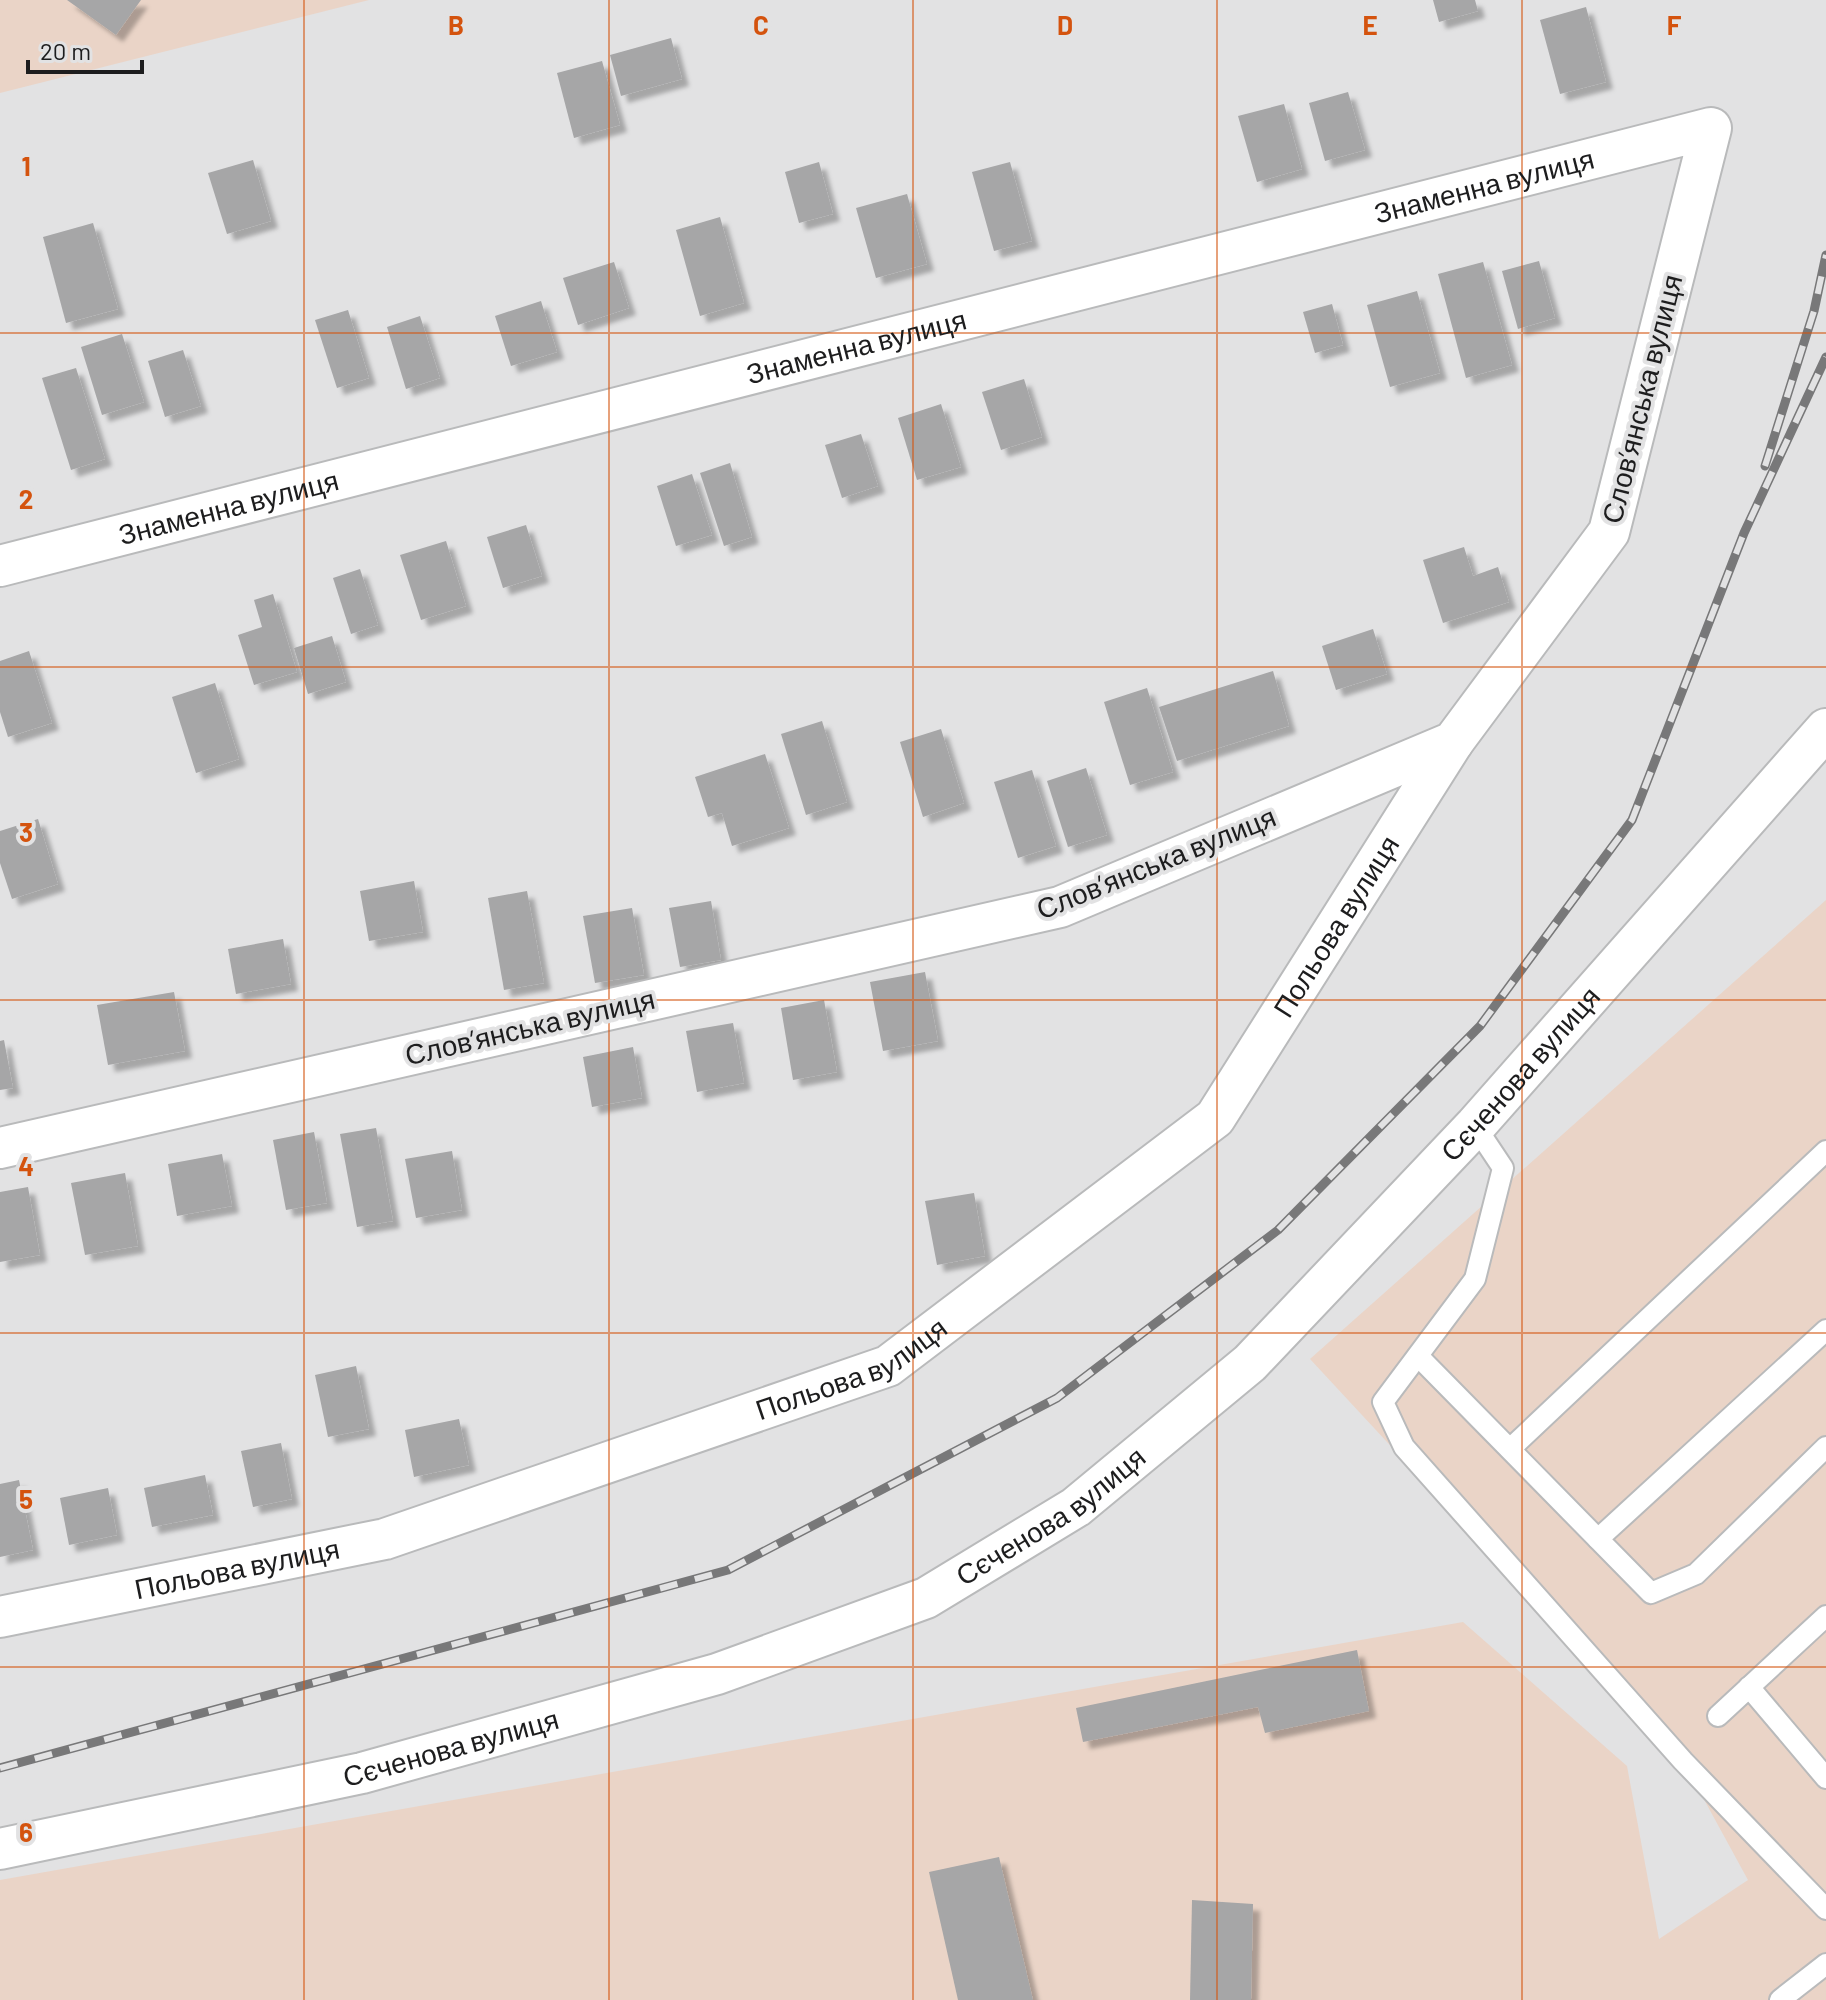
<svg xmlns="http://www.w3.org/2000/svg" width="1826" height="2000" font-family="Barlow,sans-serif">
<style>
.industrial{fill:#ead4c7}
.building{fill:#a6a6a7;filter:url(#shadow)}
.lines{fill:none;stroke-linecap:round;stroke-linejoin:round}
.lane-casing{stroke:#b9babb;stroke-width:24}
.street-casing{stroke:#b9babb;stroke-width:44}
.lane{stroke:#fff;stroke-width:20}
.street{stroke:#fff;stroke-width:40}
.rail-casing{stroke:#787879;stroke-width:9}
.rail{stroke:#e2e2e3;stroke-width:6;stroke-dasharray:18;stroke-linecap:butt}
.grid{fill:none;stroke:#d4530e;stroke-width:2;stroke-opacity:0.55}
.labels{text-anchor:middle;stroke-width:8;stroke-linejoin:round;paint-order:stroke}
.street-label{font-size:28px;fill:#1d1d1e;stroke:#e2e2e3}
.grid-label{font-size:26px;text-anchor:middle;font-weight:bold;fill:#d4530e;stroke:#e2e2e3;stroke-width:8;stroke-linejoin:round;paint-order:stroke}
</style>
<defs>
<filter id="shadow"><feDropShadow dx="7" dy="7" stdDeviation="2" flood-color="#0004"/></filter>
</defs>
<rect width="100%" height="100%" fill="#e2e2e3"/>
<g class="industrial">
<path d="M 0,0 L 369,0 L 0,93 Z"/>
<path d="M 1826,900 L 1826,2000 L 0,2000 L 0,1880 L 1463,1622 L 1627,1766 L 1659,1939 L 1748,1880 L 1683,1761 L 1310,1359 Z"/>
</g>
<g class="building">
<path d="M 67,0 L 141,0 L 116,35 Z"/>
<path d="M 1433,0 L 1475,0 L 1478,11 L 1439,22 Z"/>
<path d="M 1586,7 L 1606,82 L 1560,94 L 1540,20 Z"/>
<path d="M 671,38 L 682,79 L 621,96 L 610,55 Z"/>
<path d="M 602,61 L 620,125 L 574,138 L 557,73 Z"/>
<path d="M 1348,92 L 1365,150 L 1325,161 L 1309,103 Z"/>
<path d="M 1284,104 L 1302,169 L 1257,182 L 1238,116 Z"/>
<path d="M 253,160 L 271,221 L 227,234 L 208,173 Z"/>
<path d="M 819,162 L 833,214 L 799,223 L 785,172 Z"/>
<path d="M 1010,162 L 1032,241 L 994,251 L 972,172 Z"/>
<path d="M 907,194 L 927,264 L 876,278 L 856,208 Z"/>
<path d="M 720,217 L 744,303 L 700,316 L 676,230 Z"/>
<path d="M 93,223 L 118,309 L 66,323 L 43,237 Z"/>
<path d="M 1539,261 L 1555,318 L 1518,329 L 1502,271 Z"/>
<path d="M 614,262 L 629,308 L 578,325 L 563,278 Z"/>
<path d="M 1483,262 L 1512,365 L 1466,378 L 1438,274 Z"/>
<path d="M 1417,291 L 1440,373 L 1390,387 L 1367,305 Z"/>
<path d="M 541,301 L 557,352 L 511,366 L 495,316 Z"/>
<path d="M 1332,304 L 1343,345 L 1315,353 L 1303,312 Z"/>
<path d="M 348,310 L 369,378 L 337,388 L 315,320 Z"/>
<path d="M 420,316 L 440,378 L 406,389 L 387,327 Z"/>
<path d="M 122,334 L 144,402 L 102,415 L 81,347 Z"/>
<path d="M 183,350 L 201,406 L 165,417 L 148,361 Z"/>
<path d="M 76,368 L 105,459 L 71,470 L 42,378 Z"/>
<path d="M 1024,379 L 1042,437 L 1001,450 L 982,392 Z"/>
<path d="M 941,404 L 961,467 L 917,480 L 898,418 Z"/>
<path d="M 861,434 L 878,486 L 842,498 L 825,445 Z"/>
<path d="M 730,463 L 752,537 L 724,546 L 700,473 Z"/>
<path d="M 692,474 L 712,535 L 676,546 L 657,486 Z"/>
<path d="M 526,525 L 542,576 L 503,588 L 487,537 Z"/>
<path d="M 446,541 L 466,606 L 421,620 L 400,555 Z"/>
<path d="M 1464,547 L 1473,576 L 1498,567 L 1509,602 L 1443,623 L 1423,560 Z"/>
<path d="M 360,569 L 378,625 L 351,634 L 333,578 Z"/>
<path d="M 273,594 L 297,672 L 254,685 L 238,635 L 262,627 L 254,600 Z"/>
<path d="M 1373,629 L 1387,674 L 1336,690 L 1322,646 Z"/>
<path d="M 332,636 L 346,682 L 308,694 L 294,648 Z"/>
<path d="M 29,651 L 52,723 L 8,737 L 0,712 L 0,661 Z"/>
<path d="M 1273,671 L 1289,726 L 1177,761 L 1159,707 Z"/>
<path d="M 215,683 L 239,759 L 196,773 L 172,697 Z"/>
<path d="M 1147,688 L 1173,772 L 1130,785 L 1104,702 Z"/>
<path d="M 822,721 L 847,802 L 806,815 L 781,734 Z"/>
<path d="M 941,729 L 964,803 L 923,817 L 900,742 Z"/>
<path d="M 765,754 L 789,828 L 732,846 L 722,813 L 708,817 L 695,777 Z"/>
<path d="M 1086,768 L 1107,835 L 1068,847 L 1047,781 Z"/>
<path d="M 1032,770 L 1056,846 L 1018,858 L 994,782 Z"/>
<path d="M 38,819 L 58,884 L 12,899 L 0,863 L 0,831 Z"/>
<path d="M 414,881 L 423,932 L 369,941 L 360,891 Z"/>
<path d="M 527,891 L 544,983 L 504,990 L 488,898 Z"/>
<path d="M 711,901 L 721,960 L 680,967 L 669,908 Z"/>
<path d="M 632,908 L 644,975 L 595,983 L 583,916 Z"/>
<path d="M 283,939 L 291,984 L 236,994 L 228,949 Z"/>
<path d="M 925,972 L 938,1041 L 883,1051 L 870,982 Z"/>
<path d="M 174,992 L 185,1051 L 108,1065 L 97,1005 Z"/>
<path d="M 824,1000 L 837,1072 L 793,1080 L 781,1008 Z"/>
<path d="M 733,1023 L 744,1083 L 697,1092 L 686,1031 Z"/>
<path d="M 4,1040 L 13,1088 L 0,1090 L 0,1041 Z"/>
<path d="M 633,1047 L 642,1098 L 592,1107 L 583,1057 Z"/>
<path d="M 376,1128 L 393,1221 L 357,1227 L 340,1134 Z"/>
<path d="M 314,1132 L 327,1203 L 286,1210 L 273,1140 Z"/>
<path d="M 452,1151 L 462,1210 L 416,1218 L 405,1159 Z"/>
<path d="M 222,1154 L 232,1206 L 177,1216 L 168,1164 Z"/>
<path d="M 125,1173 L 138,1246 L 85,1255 L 71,1183 Z"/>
<path d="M 28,1187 L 40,1255 L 0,1262 L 0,1192 Z"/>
<path d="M 974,1193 L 985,1256 L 937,1265 L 925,1201 Z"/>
<path d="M 356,1366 L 369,1429 L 328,1437 L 315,1375 Z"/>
<path d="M 459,1419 L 469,1465 L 414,1477 L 405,1430 Z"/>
<path d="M 281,1443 L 292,1499 L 253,1507 L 241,1451 Z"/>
<path d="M 205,1475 L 213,1515 L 152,1527 L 144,1488 Z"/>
<path d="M 19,1480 L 33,1550 L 0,1557 L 0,1484 Z"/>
<path d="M 108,1488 L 117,1535 L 69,1545 L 60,1498 Z"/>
<path d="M 1357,1650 L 1369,1711 L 1265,1733 L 1258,1707 L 1083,1742 L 1076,1708 Z"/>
<path d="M 999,1857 L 1033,2000 L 958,2000 L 929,1872 Z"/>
<path d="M 1192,1900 L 1253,1904 L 1251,2000 L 1190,2000 Z"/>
</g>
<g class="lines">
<g class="lane-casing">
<g id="lane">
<path d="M 1475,1126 L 1503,1168 L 1475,1279 L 1383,1402 L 1404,1447 L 1683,1761 L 1826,1909"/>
<path d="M 1418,1356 L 1651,1593 L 1696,1574 L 1826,1447"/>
<path d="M 1510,1449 L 1826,1151"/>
<path d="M 1598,1539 L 1826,1330"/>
<path d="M 1749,1687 L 1826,1778"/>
<path d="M 1718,1716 L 1826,1616"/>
<path d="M 1780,2000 L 1826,1964"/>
</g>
</g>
<g class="street-casing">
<g id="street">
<path id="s1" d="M 0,566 L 1711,128 L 1609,532 L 1453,742 L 1060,907 L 0,1148"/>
<path id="s2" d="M 0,1617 L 385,1539 L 888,1366 L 1215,1118 L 1453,742"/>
<path id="s3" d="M 0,1849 L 362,1773 L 717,1674 L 926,1598 L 1076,1507 L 1250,1363 L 1475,1126 L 1826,729"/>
</g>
</g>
<use href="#lane" class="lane"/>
<use href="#street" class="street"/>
<g class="rail-casing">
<g id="rail">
<path d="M 1765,466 L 1814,311 L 1826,255"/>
<path d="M 0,1768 L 728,1570 L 1057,1398 L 1278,1230 L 1480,1026 L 1632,820 L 1744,533 L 1826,357"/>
</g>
</g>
<use href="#rail" class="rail"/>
</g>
<path class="grid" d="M 304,0 L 304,2000M 609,0 L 609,2000M 913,0 L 913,2000M 1217,0 L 1217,2000M 1522,0 L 1522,2000M 0,333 L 1826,333M 0,667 L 1826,667M 0,1000 L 1826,1000M 0,1333 L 1826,1333M 0,1667 L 1826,1667"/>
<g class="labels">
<g class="street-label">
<text dy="10" stroke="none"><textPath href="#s1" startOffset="1532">Знаменна вулиця</textPath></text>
<text dy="10" stroke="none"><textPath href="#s1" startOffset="884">Знаменна вулиця</textPath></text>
<text transform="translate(1642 399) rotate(-76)" y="10">Слов’янська вулиця</text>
<text dy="10" stroke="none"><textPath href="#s1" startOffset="236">Знаменна вулиця</textPath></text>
<text transform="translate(1156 863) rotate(-22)" y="10">Слов’янська вулиця</text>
<text dy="10" stroke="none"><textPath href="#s2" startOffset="1562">Польова вулиця</textPath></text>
<text transform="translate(530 1027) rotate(-13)" y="10">Слов’янська вулиця</text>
<text dy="10" stroke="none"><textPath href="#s3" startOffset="1758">Сєченова вулиця</textPath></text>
<text dy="10" stroke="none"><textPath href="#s2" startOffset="890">Польова вулиця</textPath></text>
<text dy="10" stroke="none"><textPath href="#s3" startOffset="1110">Сєченова вулиця</textPath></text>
<text dy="10" stroke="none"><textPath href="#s2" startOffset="242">Польова вулиця</textPath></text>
<text dy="10" stroke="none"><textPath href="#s3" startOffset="462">Сєченова вулиця</textPath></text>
</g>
</g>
<g class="grid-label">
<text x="456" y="35">B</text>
<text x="761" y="35">C</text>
<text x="1065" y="35">D</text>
<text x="1370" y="35">E</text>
<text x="1674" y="35">F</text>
<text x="26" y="176">1</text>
<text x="26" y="509">2</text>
<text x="26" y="842">3</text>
<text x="26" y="1176">4</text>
<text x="26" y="1509">5</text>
<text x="26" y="1842">6</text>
</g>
<path d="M28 60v12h114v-12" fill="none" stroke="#1d1d1e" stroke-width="4"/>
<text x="40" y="60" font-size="24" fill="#1d1d1e" stroke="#e2e2e3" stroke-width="6" paint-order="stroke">20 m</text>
</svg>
